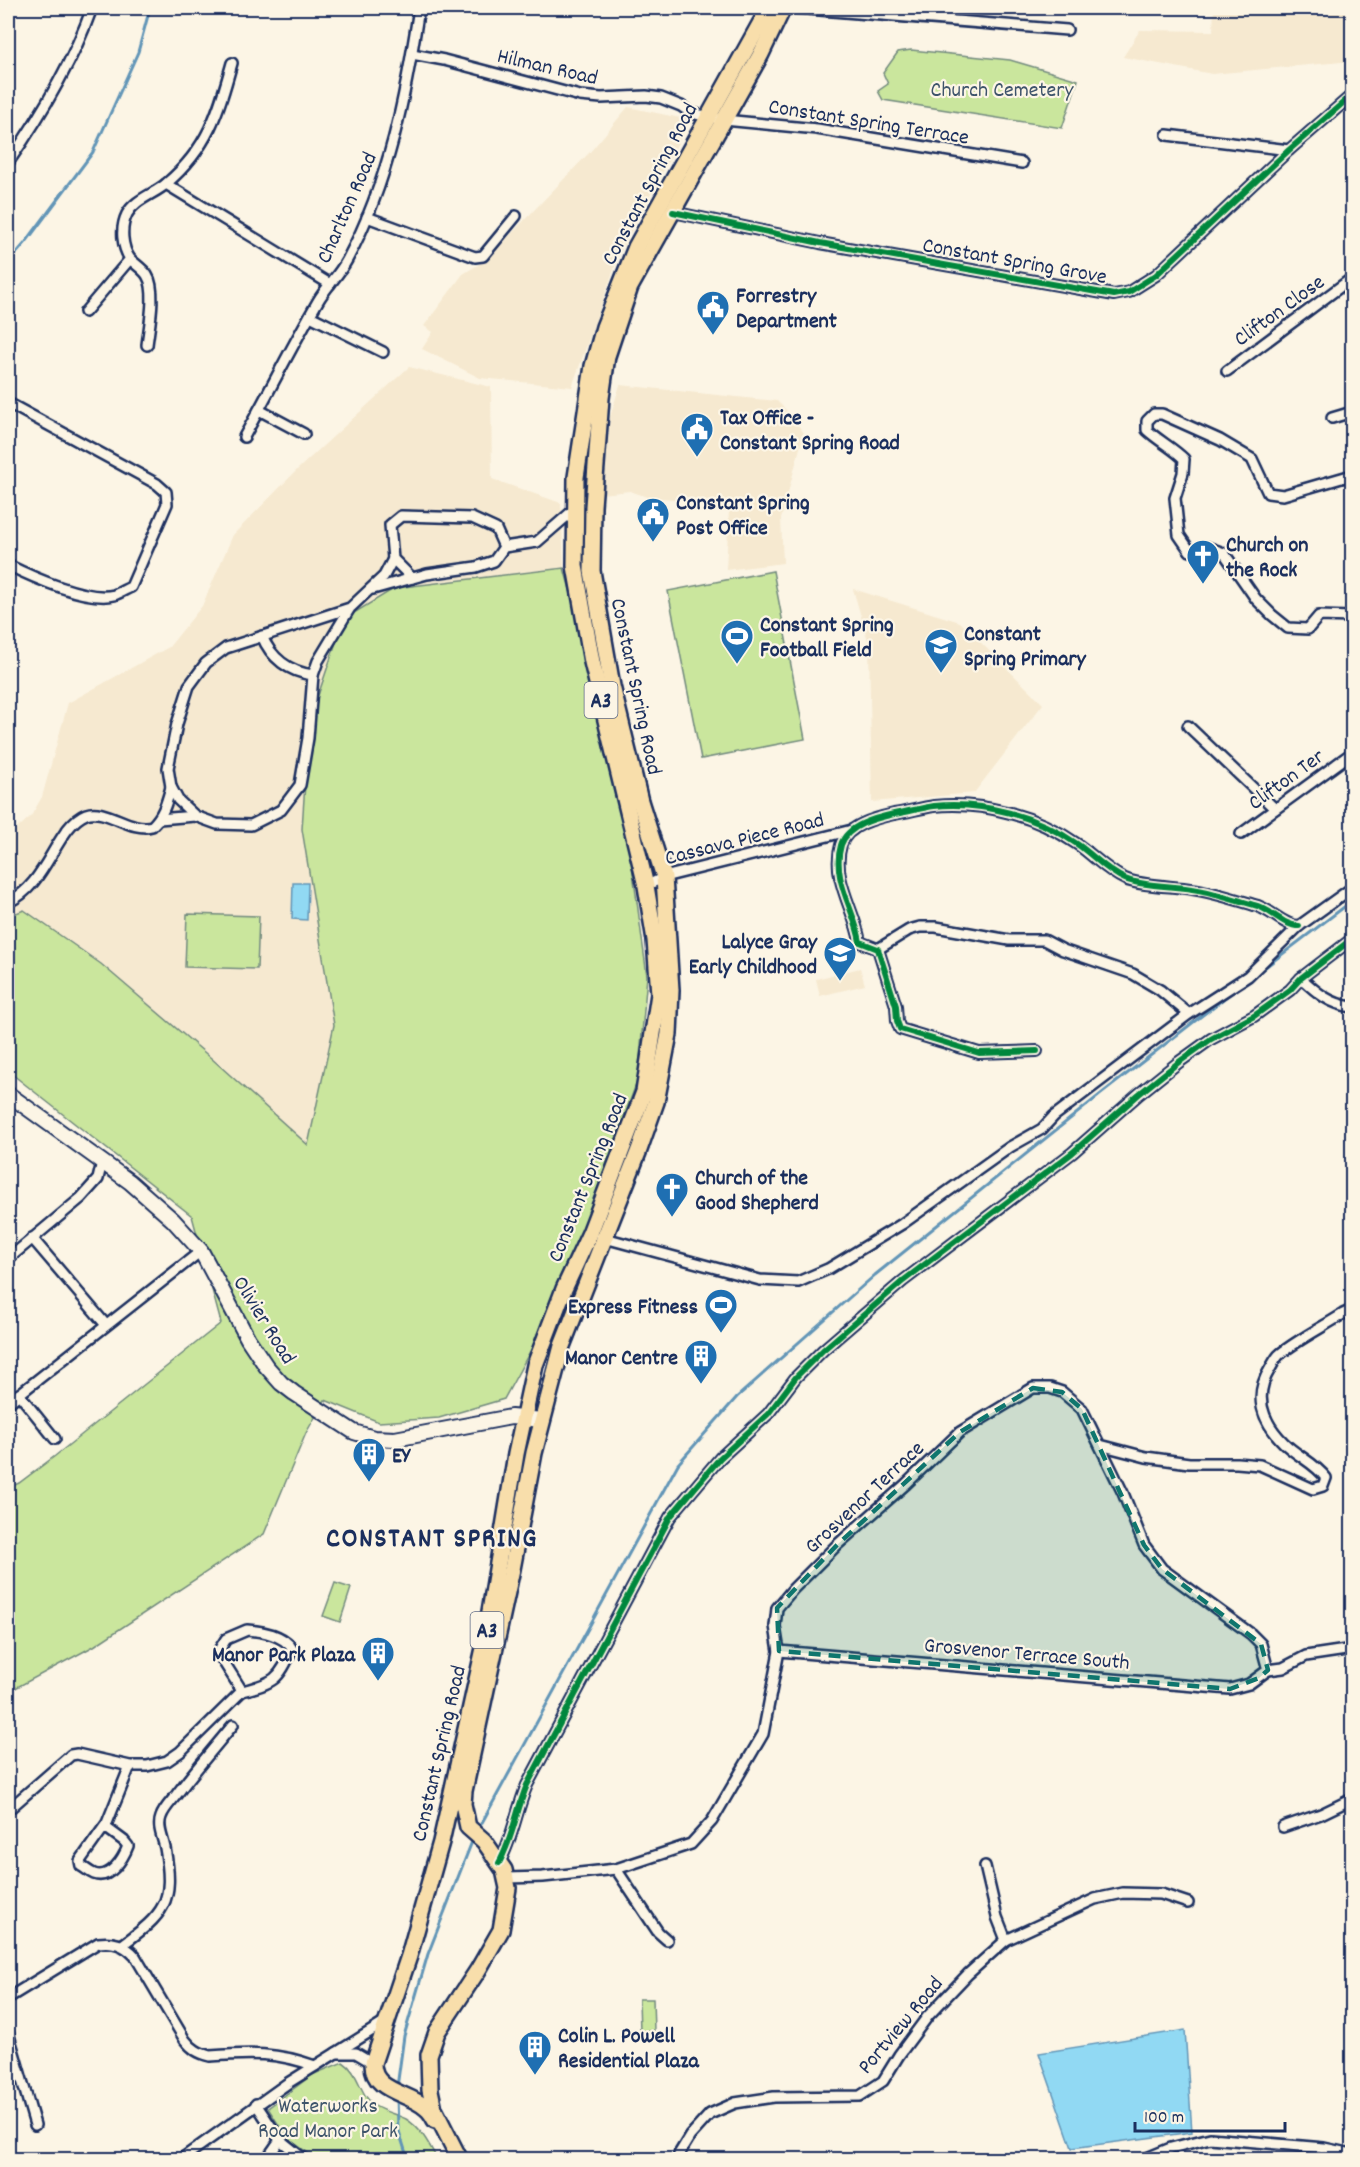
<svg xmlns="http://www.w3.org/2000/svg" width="1360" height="2167" font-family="Dekko,sans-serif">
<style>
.built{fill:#f6e9d0}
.green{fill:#cae69d;stroke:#728a7e;stroke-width:1.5}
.water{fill:#91d9f3;stroke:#6295b7;stroke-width:1.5}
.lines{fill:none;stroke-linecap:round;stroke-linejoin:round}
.stream{stroke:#6295b7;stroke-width:3}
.street-casing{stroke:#1b2f5e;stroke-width:14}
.secondary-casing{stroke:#1b2f5e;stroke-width:18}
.primary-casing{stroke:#1b2f5e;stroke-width:20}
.street{stroke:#fcf5e5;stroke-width:9}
.secondary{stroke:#fcf5e5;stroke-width:14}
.primary{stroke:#f8deab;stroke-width:15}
.cycleway-casing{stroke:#fcf5e5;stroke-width:10}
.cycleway{stroke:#00873e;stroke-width:6}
.marked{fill:#0f766e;fill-opacity:0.2;stroke:#0f766e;stroke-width:4.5;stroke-dasharray:12 8;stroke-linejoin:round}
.labels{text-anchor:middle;stroke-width:4.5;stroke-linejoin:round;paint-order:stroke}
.shield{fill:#fcf5e5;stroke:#5e6a86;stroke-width:1.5}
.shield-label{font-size:21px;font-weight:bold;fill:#1b2f5e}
.street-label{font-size:22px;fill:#1b2f5e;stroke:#fcf5e5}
.park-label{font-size:22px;fill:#3e546b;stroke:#fcf5e5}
.poi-label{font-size:22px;font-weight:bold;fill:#1b2f5e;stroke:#fcf5e5;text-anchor:start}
.district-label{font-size:28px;font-weight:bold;letter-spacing:1.5px;fill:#1b2f5e;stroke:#fcf5e5}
</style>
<rect width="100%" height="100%" fill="#fcf5e5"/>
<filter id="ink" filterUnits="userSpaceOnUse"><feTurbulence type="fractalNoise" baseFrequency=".0167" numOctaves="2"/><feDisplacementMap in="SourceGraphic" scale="12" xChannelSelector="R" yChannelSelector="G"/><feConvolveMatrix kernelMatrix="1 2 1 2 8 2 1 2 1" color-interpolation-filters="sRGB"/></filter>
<g filter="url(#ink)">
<g class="built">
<path d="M 1214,8 L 1352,8 L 1352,61 L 1212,74 L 1123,57 L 1140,30 L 1213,31 Z"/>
<path d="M 628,107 L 690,120 L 619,255 L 572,387 L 480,378 L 422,349 L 433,332 L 424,326 L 463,274 L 486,260 L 590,152 Z"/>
<path d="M 409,367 L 491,387 L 492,479 L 561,503 L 564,568 L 395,588 L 302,829 L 334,1025 L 308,1145 L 211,1058 L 101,964 L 24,910 L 8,916 L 8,837 L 31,816 L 42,797 L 68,703 L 169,647 L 202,606 L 233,535 L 299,468 Z"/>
<path d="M 620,385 L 777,401 L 788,412 L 804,433 L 781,519 L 783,563 L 726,570 L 729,510 L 711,502 L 647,497 L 630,491 L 592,495 L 589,483 Z"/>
<path d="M 853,589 L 960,622 L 1043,704 L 974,793 L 872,802 L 869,644 Z"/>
<path d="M 860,968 L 865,985 L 820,996 L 816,979 Z"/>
</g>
<g class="green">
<path d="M 911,50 L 1010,60 L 1078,80 L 1062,128 L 883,100 L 878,91 L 888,84 L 883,73 L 898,52 Z"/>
<path d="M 564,568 L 608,726 L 622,791 L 647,976 L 638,1079 L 590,1209 L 564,1289 L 504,1399 L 439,1418 L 379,1422 L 325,1400 L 306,1433 L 264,1534 L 94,1646 L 8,1692 L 8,1488 L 19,1483 L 55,1456 L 221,1323 L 192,1216 L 8,1071 L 8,916 L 24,910 L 101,964 L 211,1058 L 308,1145 L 334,1025 L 302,829 L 309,722 L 344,619 L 395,588 Z"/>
<path d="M 773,571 L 805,739 L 701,759 L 668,591 Z"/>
<path d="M 187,914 L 259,916 L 257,969 L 185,967 Z"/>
<path d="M 335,1583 L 351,1588 L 340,1622 L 323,1616 Z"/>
<path d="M 639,1999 L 653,1999 L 654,2031 L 640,2032 Z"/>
<path d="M 343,2062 C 360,2073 359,2095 375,2106 C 384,2112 396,2114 406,2119 C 421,2128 429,2144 437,2159 L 317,2159 L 287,2138 L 268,2108 L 312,2075 Z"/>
</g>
<g class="water">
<path d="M 293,883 L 308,883 L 307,920 L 292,919 Z"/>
<path d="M 1185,2030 L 1192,2132 L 1072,2148 L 1039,2053 Z"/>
</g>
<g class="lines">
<g class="stream">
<path d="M 8,263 L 26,242 L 93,152 L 138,52 L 150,8"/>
<path d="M 1255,975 L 1352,901"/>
<path d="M 479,1828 L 678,1464 L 737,1397 L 875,1275 L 1101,1094 L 1240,986"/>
<path d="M 397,2087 L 404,2036 L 428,1954 L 473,1839"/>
<path d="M 397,2097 L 398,2128 L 408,2160"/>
</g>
<g class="street-casing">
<g id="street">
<path d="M 795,8 L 1067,30"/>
<path d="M 412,54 L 444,60 L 580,96 L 601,98 L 646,96 L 661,98 L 681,106 L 691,113 L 724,120 L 817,129 L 1022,163"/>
<path d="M 1167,135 L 1289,150"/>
<path d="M 8,163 C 42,114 72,64 92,8"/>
<path d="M 166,184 L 330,284"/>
<path d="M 673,212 L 820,243 L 1114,295 L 1129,292 L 1156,275 L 1289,150 L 1352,95"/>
<path d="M 367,217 L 475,257 L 483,256 L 516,216"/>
<path d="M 130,259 C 135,264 143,269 147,275 C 157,290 149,327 147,345"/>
<path d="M 85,312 L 130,259 C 122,247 120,228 127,214 C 135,199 155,194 167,183 C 208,148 218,113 232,63"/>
<path d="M 310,316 L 383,352"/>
<path d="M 1227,371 L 1352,278"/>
<path d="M 8,403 L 157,484 L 166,492 L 167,504 L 131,587 C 126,589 120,593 114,595 C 88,602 32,577 8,565"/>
<path d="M 259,410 L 304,434"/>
<path d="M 1332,418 L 1352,412"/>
<path d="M 244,437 C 269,392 292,346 318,301 C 326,287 339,275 347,260 C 389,182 406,94 419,8"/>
<path d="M 1352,475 L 1283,495 L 1268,493 L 1252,459 L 1220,440 L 1162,414 L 1154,414 L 1147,421 L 1147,430 C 1159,441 1173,448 1184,459 L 1183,473 L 1175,498 L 1179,535 L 1190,551 L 1207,547 L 1224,553 L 1256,599 L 1272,615 L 1288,628 L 1308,629 L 1319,616 L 1352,617"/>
<path d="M 412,578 L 393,559 L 390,525 L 401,516 L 472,518 L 496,529 L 504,547"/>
<path d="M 373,589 L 427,574 L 476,567 L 494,561 L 504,547 L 537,542 L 575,509"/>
<path d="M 350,608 L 226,648 L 206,663 L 189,686 L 177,724 L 168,768 L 171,787 L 178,800 L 195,816 L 217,824 L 251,825 L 281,810 L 300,785 L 308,738 L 313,675 L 318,661 L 350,608 L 384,576 L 393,559"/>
<path d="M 262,636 C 271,658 289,672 313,675"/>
<path d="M 1188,726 L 1275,809"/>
<path d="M 159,819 L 195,816"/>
<path d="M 1241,834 L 1352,753"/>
<path d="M 646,886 L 664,877 L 852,830"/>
<path d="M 8,902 C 47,886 56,826 86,814 C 106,807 130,832 152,826 C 164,815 167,801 171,787"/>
<path d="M 878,949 L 909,930 L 920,927 L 936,927 L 1009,940 L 1044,940 L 1063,950 L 1133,974 L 1160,990 L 1189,1014"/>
<path d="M 1301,978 C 1317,993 1330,1004 1352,1007"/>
<path d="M 1037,1051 L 979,1053 L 900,1029 L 897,1021 L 896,1006 L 878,949 L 860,942 C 855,910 831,879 841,845 C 847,825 876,818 894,814 C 907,812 921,808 934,806 C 983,801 1037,816 1077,844 C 1093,855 1107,871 1125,879 C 1140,886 1174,886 1192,889 C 1213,892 1234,899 1254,905 C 1270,908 1283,926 1299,926"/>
<path d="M 601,1237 L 760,1280 L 798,1282 L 828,1269 L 902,1224 L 1010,1147 L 1042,1129 L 1054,1116 L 1189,1014 L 1248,976 L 1299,926 L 1352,888"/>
<path d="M 32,1238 L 106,1325"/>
<path d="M 8,1259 L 81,1198 L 98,1179 L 102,1162"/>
<path d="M 19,1394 L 55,1439"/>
<path d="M 8,1403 L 201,1251"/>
<path d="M 1100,1445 L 1146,1457 L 1189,1463 L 1237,1463 L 1260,1465 L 1313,1489 L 1323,1486 L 1326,1478 C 1315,1463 1297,1456 1284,1443 C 1262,1421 1253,1396 1270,1369 C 1273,1364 1276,1357 1280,1354 C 1299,1339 1323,1327 1343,1314 L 1352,1310"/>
<path d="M 247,1630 C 261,1631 285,1635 292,1649 C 280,1680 273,1683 242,1691 L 220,1656 L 219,1650 L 226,1639 Z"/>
<path d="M 779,1651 L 1230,1689 L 1249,1684 L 1268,1670"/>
<path d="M 1268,1670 L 1283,1668 L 1306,1656 L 1346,1650 L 1352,1652"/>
<path d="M 8,1810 L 71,1755 L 77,1754 L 130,1766 L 147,1766 L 167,1761 L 180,1752 L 242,1691"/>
<path d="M 105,1827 L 124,1841 L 128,1846 C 123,1859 110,1880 94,1874 C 89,1872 85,1868 81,1866 L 80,1861 L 107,1823 L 130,1766"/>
<path d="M 1283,1827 L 1321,1814 L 1352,1799"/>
<path d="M 499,1863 C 513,1838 516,1811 527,1785 L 670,1517 L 720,1458 L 768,1414 L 796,1377 L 823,1350 L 903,1281 L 1072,1153 L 1139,1094 L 1179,1062 L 1211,1039 L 1254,1016 L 1290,990 L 1301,978 L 1352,939"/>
<path d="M 985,1866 L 997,1917 L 1006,1940"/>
<path d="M 616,1869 L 658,1932 L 667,1940"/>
<path d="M 507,1878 L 543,1877 L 616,1869 L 691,1844 L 712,1821 L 763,1734 L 779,1651 L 775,1626 L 777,1608 L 793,1589 L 837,1545 L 906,1484 L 960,1432 L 1033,1388 L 1050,1388 L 1062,1392 L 1082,1409 L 1123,1493 L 1144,1545 L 1162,1569 L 1251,1634 L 1261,1644 L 1268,1670"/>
<path d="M 122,1945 C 164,1914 175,1903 165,1848 C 163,1838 157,1827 161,1817 C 164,1808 172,1801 177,1794 C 195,1770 214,1748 233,1725"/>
<path d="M 8,1998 L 98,1943 C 113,1941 124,1944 135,1956 L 185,2040 C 192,2049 198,2053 210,2056 C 250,2053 277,2052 315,2066"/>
<path d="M 8,2032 L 35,2125"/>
<path d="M 336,2053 L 356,2053 L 373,2063"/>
<path d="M 256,2104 L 280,2140 L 305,2160"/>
<path d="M 180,2160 L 288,2083 L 387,2021"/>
<path d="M 266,2160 L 280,2140"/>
<path d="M 679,2160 L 679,2154 L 690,2136 L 710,2114 L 735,2103 L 774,2097 L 860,2096 L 883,2081 L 899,2055 L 928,2016 L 968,1974 L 1006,1940 L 1095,1899 L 1123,1893 L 1161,1894 L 1188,1903"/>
<path d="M 1142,2160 L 1171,2148 L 1210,2138 L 1324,2148 L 1352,2154"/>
</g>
</g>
<g class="secondary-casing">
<path id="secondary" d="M 8,1094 L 130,1182 L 173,1220 L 201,1251 L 248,1339 L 266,1366 L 281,1383 L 294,1393 L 354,1432 L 374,1438 L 395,1439 L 511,1417 L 542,1420"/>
</g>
<g class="primary-casing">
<g id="primary">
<path d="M 435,2120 C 433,2116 430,2111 426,2108 C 409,2092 372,2092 373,2063 L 409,1956 L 441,1842 L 484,1648 L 516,1454 L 535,1365 L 564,1289 L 590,1233 L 644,1092 L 659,994 L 655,940 L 646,886 L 592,662 L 575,566 L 576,477 L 593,366 L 604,327 L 636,247 L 769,8"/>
<path d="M 460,2160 L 434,2109 L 430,2090 L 429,2055 L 437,2032 L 478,1970 L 501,1930 L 508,1888 L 504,1870 L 484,1841 L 468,1827 L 463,1804 L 464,1791 L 512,1569 L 534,1453 L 562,1346 L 639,1150 L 656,1102 L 669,1034 L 671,990 L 664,877 L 640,801 L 612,686 L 592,571 L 593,506 L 601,398 L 607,356 L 630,287 L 761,54 L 783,8"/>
</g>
</g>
<use href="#street" class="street"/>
<use href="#secondary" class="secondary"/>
<use href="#primary" class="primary"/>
<g class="cycleway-casing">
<g id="cycleway">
<path d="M 673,212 L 820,243 L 1114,295 L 1129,292 L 1156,275 L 1289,150 L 1352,95"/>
<path d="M 1037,1051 L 979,1053 L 900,1029 L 897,1021 L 896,1006 L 878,949 L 860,942 C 855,910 831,879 841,845 C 847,825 876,818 894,814 C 907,812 921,808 934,806 C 983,801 1037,816 1077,844 C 1093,855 1107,871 1125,879 C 1140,886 1174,886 1192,889 C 1213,892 1234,899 1254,905 C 1270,908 1283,926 1299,926"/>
<path d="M 499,1863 C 513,1838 516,1811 527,1785 L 670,1517 L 720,1458 L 768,1414 L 796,1377 L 823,1350 L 903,1281 L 1072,1153 L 1139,1094 L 1179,1062 L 1211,1039 L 1254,1016 L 1290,990 L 1301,978 L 1352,939"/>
</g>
</g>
<use href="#cycleway" class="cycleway"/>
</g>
</g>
<path class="marked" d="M 1033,1388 L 1062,1392 L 1082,1409 L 1144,1545 L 1162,1569 L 1261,1644 L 1268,1670 L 1259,1678 L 1230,1689 L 779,1651 L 777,1608 L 837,1545 L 960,1432 Z"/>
<defs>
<g id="civic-pin" transform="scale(1.725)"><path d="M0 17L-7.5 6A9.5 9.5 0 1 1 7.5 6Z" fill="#1f6fb2" stroke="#fcf5e5"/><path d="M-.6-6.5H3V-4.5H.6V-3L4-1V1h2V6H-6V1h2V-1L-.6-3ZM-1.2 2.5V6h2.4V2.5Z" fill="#fff"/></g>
<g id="church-pin" transform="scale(1.725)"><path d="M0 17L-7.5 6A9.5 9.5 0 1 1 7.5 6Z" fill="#1f6fb2" stroke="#fcf5e5"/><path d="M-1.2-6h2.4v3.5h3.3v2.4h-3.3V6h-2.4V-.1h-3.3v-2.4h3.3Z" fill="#fff"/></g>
<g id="stadium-pin" transform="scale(1.725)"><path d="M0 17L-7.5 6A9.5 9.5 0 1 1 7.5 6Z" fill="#1f6fb2" stroke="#fcf5e5"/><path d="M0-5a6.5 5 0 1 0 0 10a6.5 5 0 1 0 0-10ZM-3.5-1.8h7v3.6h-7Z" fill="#fff"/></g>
<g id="school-pin" transform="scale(1.725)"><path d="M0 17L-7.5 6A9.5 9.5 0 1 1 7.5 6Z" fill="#1f6fb2" stroke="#fcf5e5"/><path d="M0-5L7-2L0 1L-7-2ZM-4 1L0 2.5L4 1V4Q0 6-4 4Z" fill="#fff"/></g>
<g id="building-pin" transform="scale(1.725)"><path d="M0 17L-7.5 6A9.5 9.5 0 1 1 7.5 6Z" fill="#1f6fb2" stroke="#fcf5e5"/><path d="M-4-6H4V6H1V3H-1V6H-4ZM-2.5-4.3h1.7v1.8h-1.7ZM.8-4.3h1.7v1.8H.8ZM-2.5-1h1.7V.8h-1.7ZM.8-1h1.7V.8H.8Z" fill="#fff"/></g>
</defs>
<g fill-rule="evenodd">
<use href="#civic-pin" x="713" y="307"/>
<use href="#civic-pin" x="697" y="429"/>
<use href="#civic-pin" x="653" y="514"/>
<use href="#church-pin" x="1203" y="556"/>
<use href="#stadium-pin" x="737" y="636"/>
<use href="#school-pin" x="941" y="645"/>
<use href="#school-pin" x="840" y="953"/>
<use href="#church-pin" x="672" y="1189"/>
<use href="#stadium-pin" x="721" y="1305"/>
<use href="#building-pin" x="701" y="1356"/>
<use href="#building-pin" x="369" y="1454"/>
<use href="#building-pin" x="378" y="1653"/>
<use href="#building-pin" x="535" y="2047"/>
</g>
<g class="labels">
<g class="shield">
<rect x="584.5" y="682" width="33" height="36" rx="4.5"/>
<rect x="470.5" y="1612" width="33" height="36" rx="4.5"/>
</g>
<g class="shield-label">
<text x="601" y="707">A3</text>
<text x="487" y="1637">A3</text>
</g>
<g class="street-label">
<text transform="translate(548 65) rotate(13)" y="8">Hilman Road</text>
<text transform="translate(869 120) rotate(9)" y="8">Constant Spring Terrace</text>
<text transform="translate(648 183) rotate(-62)" y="8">Constant Spring Road</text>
<text transform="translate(345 207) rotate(-66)" y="8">Charlton Road</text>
<text transform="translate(1015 259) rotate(10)" y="8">Constant Spring Grove</text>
<text transform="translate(1278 309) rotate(-36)" y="8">Clifton Close</text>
<text transform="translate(638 686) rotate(78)" y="8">Constant Spring Road</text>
<text transform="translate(1285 778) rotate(-36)" y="8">Clifton Ter</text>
<text transform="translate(744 837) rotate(-14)" y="8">Cassava Piece Road</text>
<text transform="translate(586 1177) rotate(-68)" y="8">Constant Spring Road</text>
<text transform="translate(266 1319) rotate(58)" y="8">Olivier Road</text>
<text transform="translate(863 1496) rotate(-43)" y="8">Grosvenor Terrace</text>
<text transform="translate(1027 1652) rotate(5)" y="8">Grosvenor Terrace South</text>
<text transform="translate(437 1753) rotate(-77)" y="8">Constant Spring Road</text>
<text transform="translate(899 2024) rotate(-50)" y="8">Portview Road</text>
</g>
<g class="park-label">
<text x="1002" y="96">Church Cemetery</text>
<text x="328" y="2112">Waterworks<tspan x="328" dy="25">Road Manor Park</tspan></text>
</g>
<g class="poi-label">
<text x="736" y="302">Forrestry<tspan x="736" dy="25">Department</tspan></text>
<text x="720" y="424">Tax Office -<tspan x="720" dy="25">Constant Spring Road</tspan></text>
<text x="676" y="509">Constant Spring<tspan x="676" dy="25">Post Office</tspan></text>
<text x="1226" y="551">Church on<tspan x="1226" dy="25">the Rock</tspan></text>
<text x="760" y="631">Constant Spring<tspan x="760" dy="25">Football Field</tspan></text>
<text x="964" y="640">Constant<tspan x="964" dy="25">Spring Primary</tspan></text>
<text x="817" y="948" text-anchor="end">Lalyce Gray<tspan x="817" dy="25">Early Childhood</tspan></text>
<text x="695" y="1184">Church of the<tspan x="695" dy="25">Good Shepherd</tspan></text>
<text x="698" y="1313" text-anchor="end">Express Fitness</text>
<text x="678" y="1364" text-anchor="end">Manor Centre</text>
<text x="392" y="1462">EY</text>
<text x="355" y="1661" text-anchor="end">Manor Park Plaza</text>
<text x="558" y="2042">Colin L. Powell<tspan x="558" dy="25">Residential Plaza</tspan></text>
</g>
<g class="district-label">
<text x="432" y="1546">CONSTANT SPRING</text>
</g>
</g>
<rect width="1360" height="2167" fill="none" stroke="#fcf5e5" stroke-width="30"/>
<rect x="15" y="15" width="1330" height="2137" fill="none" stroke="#1b2f5e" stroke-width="2" filter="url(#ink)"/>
<path d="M1135 2122v9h150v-9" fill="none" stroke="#1b2f5e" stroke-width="3"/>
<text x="1144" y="2122" font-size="18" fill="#1b2f5e" stroke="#fcf5e5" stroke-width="4.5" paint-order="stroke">100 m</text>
</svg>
